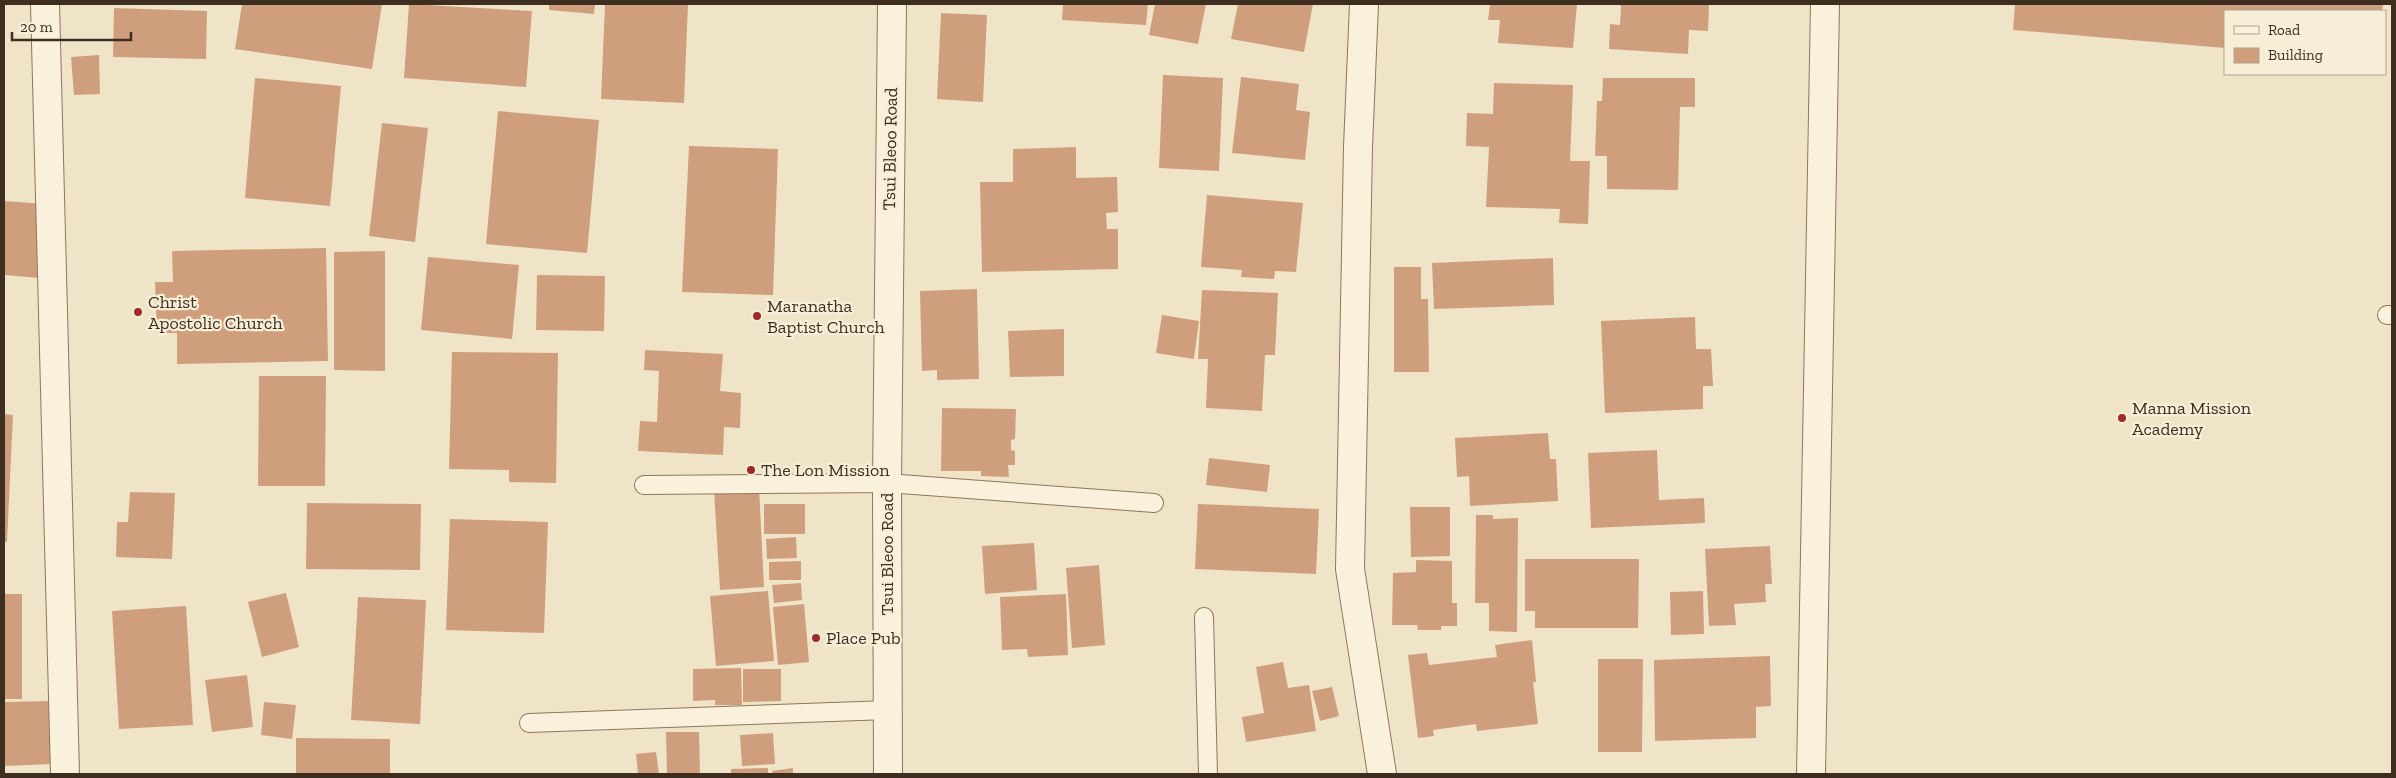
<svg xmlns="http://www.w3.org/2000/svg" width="2396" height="778" font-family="'Zilla Slab',serif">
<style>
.building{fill:#cf9f7d}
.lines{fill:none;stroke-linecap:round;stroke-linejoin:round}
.service-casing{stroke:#8d765c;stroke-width:20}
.minor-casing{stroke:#8d765c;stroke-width:30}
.tertiary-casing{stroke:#8d765c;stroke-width:30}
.service{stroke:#faf1dc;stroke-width:18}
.minor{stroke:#faf1dc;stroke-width:28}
.tertiary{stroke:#faf1dc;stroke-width:28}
.poi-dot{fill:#9e2a2b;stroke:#f7eed8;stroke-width:2}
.labels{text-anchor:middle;stroke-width:4.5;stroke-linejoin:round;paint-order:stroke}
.street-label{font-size:18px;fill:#3d2e20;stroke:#f7eed8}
.poi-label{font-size:18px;fill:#3d2e20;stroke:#f7eed8;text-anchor:start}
</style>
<rect width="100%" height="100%" fill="#f0e4c8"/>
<g class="building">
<path d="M 242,4 L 382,4 L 372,69 L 235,49 Z"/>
<path d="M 409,4 L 532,11 L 526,87 L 404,78 Z"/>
<path d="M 549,4 L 595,4 L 594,14 L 549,10 Z"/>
<path d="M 605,4 L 688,4 L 684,103 L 601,99 Z"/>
<path d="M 1063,4 L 1148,4 L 1146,25 L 1062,20 Z"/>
<path d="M 1155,4 L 1206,4 L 1198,44 L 1149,35 Z"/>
<path d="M 1238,4 L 1313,4 L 1304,52 L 1231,39 Z"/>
<path d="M 1490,4 L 1577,4 L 1573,48 L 1498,43 L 1500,20 L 1488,20 Z"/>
<path d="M 1617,4 L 1709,4 L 1708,31 L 1689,30 L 1688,54 L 1609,49 L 1610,24 L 1620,25 L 1621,6 Z"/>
<path d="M 2015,4 L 2383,4 L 2382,11 L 2225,11 L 2225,48 L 2013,30 Z"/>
<path d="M 114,8 L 207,11 L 206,59 L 113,57 Z"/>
<path d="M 941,13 L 987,15 L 983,102 L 937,99 Z"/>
<path d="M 99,55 L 100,94 L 74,95 L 71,57 Z"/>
<path d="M 1163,75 L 1223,78 L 1219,171 L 1159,168 Z"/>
<path d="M 1241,77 L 1299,84 L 1296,110 L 1310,112 L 1305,160 L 1232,153 Z"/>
<path d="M 255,78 L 341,86 L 330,206 L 245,198 Z"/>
<path d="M 1603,78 L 1695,78 L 1695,107 L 1680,107 L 1678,190 L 1607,189 L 1607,156 L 1595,156 L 1597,101 L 1602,101 Z"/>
<path d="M 1494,83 L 1573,85 L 1570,161 L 1590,161 L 1588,224 L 1559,223 L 1560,209 L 1486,207 L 1489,147 L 1466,146 L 1467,113 L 1493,114 Z"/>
<path d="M 498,111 L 599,120 L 587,253 L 486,244 Z"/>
<path d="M 382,123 L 428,128 L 415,242 L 369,236 Z"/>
<path d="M 689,146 L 778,149 L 773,295 L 682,292 Z"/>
<path d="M 1076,147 L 1076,178 L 1117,177 L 1118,212 L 1106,213 L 1107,229 L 1118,229 L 1118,269 L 982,272 L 980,182 L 1013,182 L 1013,149 Z"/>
<path d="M 1207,195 L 1303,203 L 1296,272 L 1275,271 L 1274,279 L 1241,277 L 1242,270 L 1201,267 Z"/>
<path d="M 4,201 L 45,204 L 39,278 L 4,275 Z"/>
<path d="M 326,248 L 328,361 L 177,364 L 177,333 L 157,333 L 155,282 L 173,282 L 172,251 Z"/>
<path d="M 385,251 L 385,371 L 334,370 L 334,252 Z"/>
<path d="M 428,257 L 519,265 L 512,339 L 421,330 Z"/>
<path d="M 1553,258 L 1554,305 L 1434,309 L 1432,263 Z"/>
<path d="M 1394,267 L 1421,267 L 1421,299 L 1428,299 L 1429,372 L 1394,372 Z"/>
<path d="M 537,275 L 605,276 L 604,331 L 536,330 Z"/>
<path d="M 977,289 L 979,379 L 937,380 L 937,370 L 922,371 L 920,291 Z"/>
<path d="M 1202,290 L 1278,293 L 1275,355 L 1265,355 L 1262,411 L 1206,408 L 1208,359 L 1198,359 Z"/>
<path d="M 1162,315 L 1199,321 L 1194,359 L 1156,353 Z"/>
<path d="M 1695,317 L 1696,349 L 1711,349 L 1713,386 L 1703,386 L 1703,409 L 1605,413 L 1601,321 Z"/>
<path d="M 1064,329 L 1064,376 L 1010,377 L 1008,331 Z"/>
<path d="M 645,350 L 723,354 L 720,391 L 741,393 L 740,428 L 724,427 L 723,455 L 638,451 L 640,421 L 657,422 L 659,371 L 644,370 Z"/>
<path d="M 452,352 L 558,353 L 556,483 L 509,482 L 509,470 L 449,469 Z"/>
<path d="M 259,376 L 326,376 L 325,486 L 258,486 Z"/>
<path d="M 942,408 L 1016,409 L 1015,439 L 1011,440 L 1011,450 L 1015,451 L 1015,465 L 1008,465 L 1009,477 L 981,476 L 981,471 L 941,471 Z"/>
<path d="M 4,414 L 13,415 L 7,542 L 4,541 Z"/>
<path d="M 1548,433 L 1550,459 L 1556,459 L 1558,501 L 1470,506 L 1469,476 L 1457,477 L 1455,438 Z"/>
<path d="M 1657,450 L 1659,500 L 1704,498 L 1705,523 L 1591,528 L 1588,453 Z"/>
<path d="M 1209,458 L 1270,465 L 1267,492 L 1206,485 Z"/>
<path d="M 759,487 L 764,587 L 720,590 L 714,490 Z"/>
<path d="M 130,492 L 175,493 L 172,559 L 116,557 L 117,522 L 128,522 Z"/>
<path d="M 307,503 L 421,504 L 420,570 L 306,569 Z"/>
<rect x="764" y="504" width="41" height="30"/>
<path d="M 1198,504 L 1319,509 L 1316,574 L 1195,569 Z"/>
<path d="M 1410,507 L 1450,507 L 1450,556 L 1411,557 Z"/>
<path d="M 1476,515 L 1493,515 L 1493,519 L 1518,518 L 1517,632 L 1489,631 L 1489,603 L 1475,603 Z"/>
<path d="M 450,519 L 548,522 L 544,633 L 446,630 Z"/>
<path d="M 796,537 L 797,558 L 767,559 L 766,539 Z"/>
<path d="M 1034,543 L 1037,590 L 985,594 L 982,546 Z"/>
<path d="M 1770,546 L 1772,584 L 1765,584 L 1766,602 L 1734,604 L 1736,625 L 1709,626 L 1705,549 Z"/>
<path d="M 1525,559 L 1639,559 L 1638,628 L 1535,628 L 1535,611 L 1525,611 Z"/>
<path d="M 1416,560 L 1452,561 L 1452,603 L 1457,603 L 1457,626 L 1441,626 L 1441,630 L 1418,630 L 1417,625 L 1392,625 L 1393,573 L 1416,572 Z"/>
<path d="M 801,561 L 801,580 L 769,580 L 769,562 Z"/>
<path d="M 1099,565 L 1105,645 L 1072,648 L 1066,568 Z"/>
<path d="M 801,583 L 802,600 L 774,603 L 772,585 Z"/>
<path d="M 768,591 L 774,661 L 716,666 L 710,596 Z"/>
<path d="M 1703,591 L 1704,634 L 1671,635 L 1670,592 Z"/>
<path d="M 286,593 L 299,647 L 262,657 L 248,602 Z"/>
<rect x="4" y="594" width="18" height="105"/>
<path d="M 1066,594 L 1068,655 L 1028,657 L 1027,649 L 1002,650 L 1000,597 Z"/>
<path d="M 358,597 L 426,600 L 420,724 L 351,720 Z"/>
<path d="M 804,604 L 809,662 L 778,665 L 773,607 Z"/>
<path d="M 186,606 L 193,725 L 119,729 L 112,611 Z"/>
<path d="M 1532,640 L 1536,682 L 1533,682 L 1538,724 L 1477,731 L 1476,724 L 1433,730 L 1434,736 L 1418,738 L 1408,655 L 1427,653 L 1429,665 L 1497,657 L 1495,645 Z"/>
<path d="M 1770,656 L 1771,706 L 1756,707 L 1756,738 L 1655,741 L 1654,660 Z"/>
<path d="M 1598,659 L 1643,659 L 1642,752 L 1598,752 Z"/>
<path d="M 1283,662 L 1288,688 L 1309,685 L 1316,731 L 1246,742 L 1242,717 L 1264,713 L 1256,667 Z"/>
<path d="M 741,668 L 742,705 L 715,705 L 715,700 L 693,701 L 693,669 Z"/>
<path d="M 743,669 L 781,669 L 781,701 L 743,702 Z"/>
<path d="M 247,675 L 253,727 L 212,732 L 205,680 Z"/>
<path d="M 1332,687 L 1339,716 L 1320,721 L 1312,691 Z"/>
<path d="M 49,701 L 51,764 L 4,766 L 4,702 Z"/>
<path d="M 264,702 L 296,705 L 292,739 L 261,735 Z"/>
<path d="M 666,732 L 699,732 L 700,774 L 667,774 Z"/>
<path d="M 773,733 L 775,764 L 742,766 L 740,735 Z"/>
<path d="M 296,738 L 390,739 L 390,774 L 296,774 Z"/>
<path d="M 656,752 L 659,774 L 638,774 L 636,754 Z"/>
<path d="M 768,768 L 768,774 L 731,774 L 731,769 Z"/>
<path d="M 793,768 L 793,774 L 773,774 L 772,771 Z"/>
</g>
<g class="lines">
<g class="service-casing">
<g id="service">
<path d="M 2387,315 L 2392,315"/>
<path d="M 644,485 L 887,483 L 1154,503"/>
<path d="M 1204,617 L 1208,774"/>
<path d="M 529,723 L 888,710"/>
</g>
</g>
<g class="minor-casing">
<g id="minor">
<path d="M 45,4 L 65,774"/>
<path d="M 1364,4 L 1358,147 L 1350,569 L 1382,774"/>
<path d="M 1811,774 L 1825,4"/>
</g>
</g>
<g class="tertiary-casing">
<path id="tertiary" d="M 888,774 L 887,483 L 892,4"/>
</g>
<use href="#service" class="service"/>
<use href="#minor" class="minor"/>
<use href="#tertiary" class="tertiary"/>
</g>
<g class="poi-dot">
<circle cx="138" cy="312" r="5"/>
<circle cx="757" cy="316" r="5"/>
<circle cx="2122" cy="418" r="5"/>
<circle cx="751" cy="470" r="5"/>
<circle cx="816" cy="638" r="5"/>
</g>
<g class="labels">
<g class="street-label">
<text transform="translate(890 149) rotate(-89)" y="6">Tsui Bleoo Road</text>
<text transform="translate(887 554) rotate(-90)" y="6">Tsui Bleoo Road</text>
</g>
<g class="poi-label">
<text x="148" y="308">Christ<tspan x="148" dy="21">Apostolic Church</tspan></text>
<text x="767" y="312">Maranatha<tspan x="767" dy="21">Baptist Church</tspan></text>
<text x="2132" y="414">Manna Mission<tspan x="2132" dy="21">Academy</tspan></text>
<text x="761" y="476">The Lon Mission</text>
<text x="826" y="644">Place Pub</text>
</g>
</g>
<rect width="2396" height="778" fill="none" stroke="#3d2e20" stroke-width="10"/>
<rect x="2224" y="10" width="162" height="65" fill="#f7eed8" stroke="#ada18e"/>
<rect x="2234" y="26" width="25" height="8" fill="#faf1dc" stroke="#ada18e"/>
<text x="2268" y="35" font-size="15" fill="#3d2e20">Road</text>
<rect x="2234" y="48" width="25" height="15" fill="#cf9f7d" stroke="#ada18e"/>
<text x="2268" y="60" font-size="15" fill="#3d2e20">Building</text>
<path d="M12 32v8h119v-8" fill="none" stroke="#3d2e20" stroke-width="2.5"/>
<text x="20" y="32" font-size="15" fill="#3d2e20" stroke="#f7eed8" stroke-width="4" paint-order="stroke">20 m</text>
</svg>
